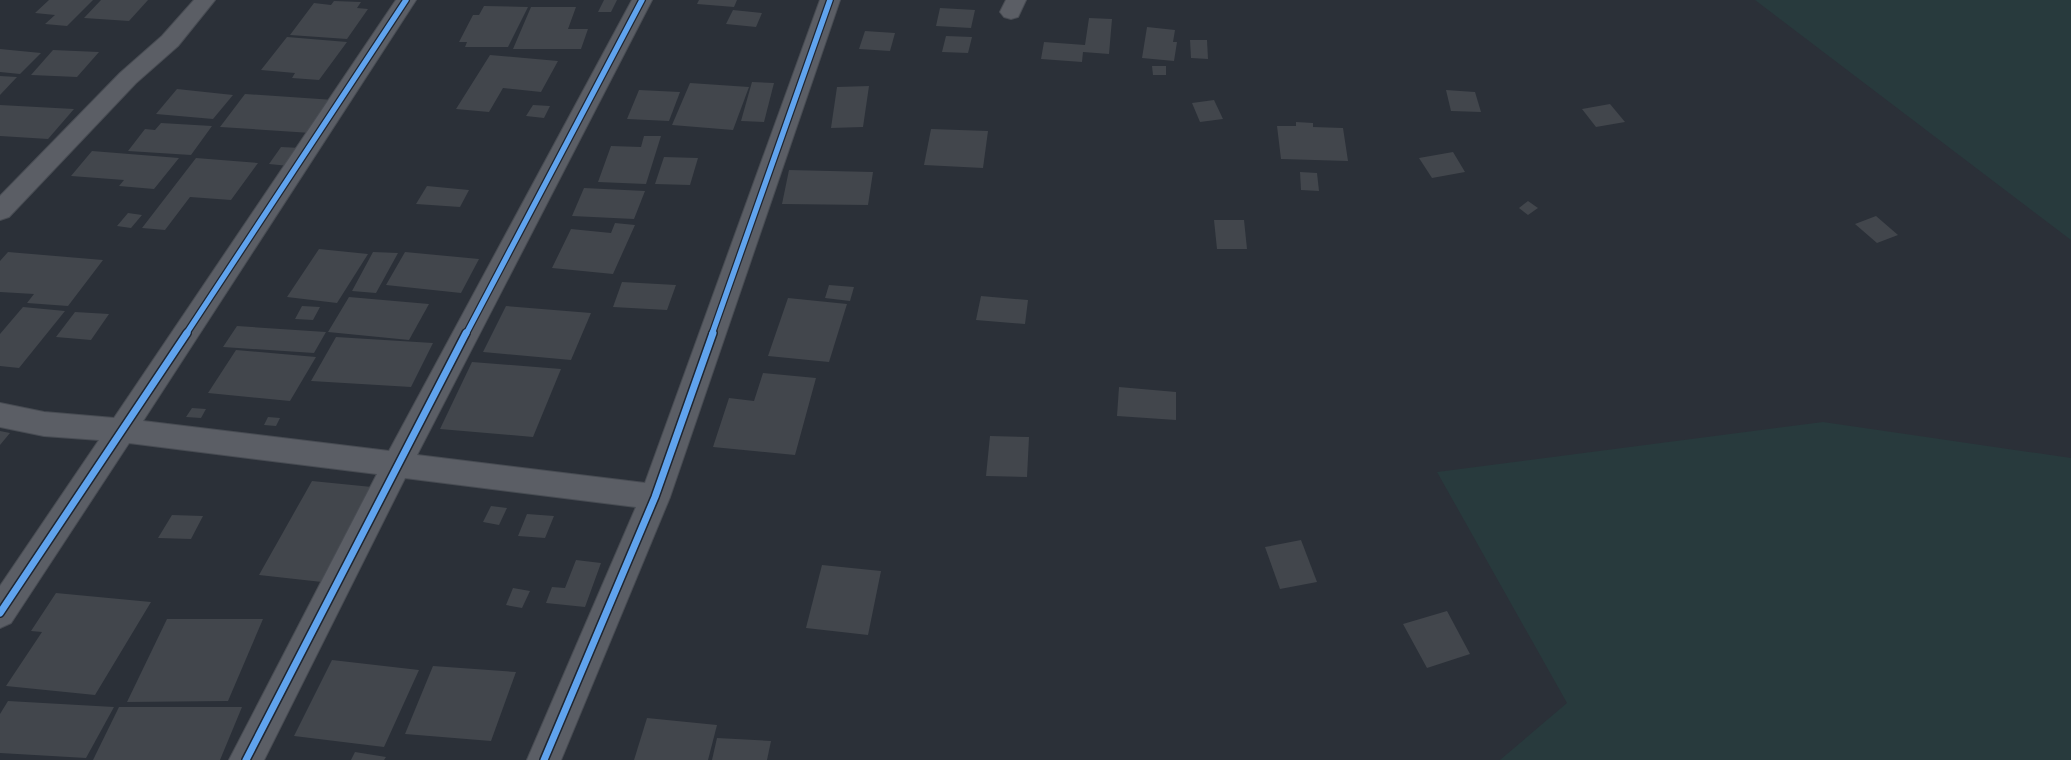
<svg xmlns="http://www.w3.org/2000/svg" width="2071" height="760" font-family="'IBM Plex Sans',sans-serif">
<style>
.green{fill:#283a3d}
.building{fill:#42464c}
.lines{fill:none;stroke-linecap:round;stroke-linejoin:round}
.minor-casing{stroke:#484c53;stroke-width:2}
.minor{fill:#5b5e65;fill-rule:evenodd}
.cycleway-far1-casing{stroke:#1e2632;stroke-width:8}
.cycleway-casing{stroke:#1e2632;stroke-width:10}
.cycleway-far1{stroke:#60a3ed;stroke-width:5.5}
.cycleway{stroke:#60a3ed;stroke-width:7}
</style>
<rect width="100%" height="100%" fill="#2b3038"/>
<g class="green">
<path d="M 1755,0 L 2071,0 L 2071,240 Z"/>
<path d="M 1823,422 L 2071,458 L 2071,760 L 1500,760 L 1567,703 L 1437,472 Z"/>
</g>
<g class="building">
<path d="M 49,0 L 93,0 L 67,26 L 45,24 L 55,15 L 35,13 Z"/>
<path d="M 101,0 L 148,0 L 129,21 L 84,18 Z"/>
<path d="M 604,0 L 617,0 L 611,12 L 598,12 Z"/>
<path d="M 699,0 L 737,0 L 734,7 L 697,4 Z"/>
<path d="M 334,1 L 361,2 L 357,8 L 368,9 L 347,39 L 290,35 L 314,3 L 331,5 Z"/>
<path d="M 484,6 L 528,7 L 508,47 L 465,47 L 467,42 L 459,42 L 473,15 L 479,15 Z"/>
<path d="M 531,7 L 576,7 L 568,29 L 588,29 L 581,49 L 513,49 Z"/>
<path d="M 940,8 L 975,10 L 971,28 L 936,26 Z"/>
<path d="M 733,10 L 762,13 L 756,27 L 726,24 Z"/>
<path d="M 1089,18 L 1112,19 L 1109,54 L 1083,52 L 1082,62 L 1041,59 L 1044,42 L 1085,45 Z"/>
<path d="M 1147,27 L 1175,30 L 1173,42 L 1177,42 L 1174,61 L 1142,58 Z"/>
<path d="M 865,31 L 895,33 L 890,51 L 859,49 Z"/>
<path d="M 946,36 L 972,37 L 968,53 L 942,52 Z"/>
<path d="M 287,37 L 347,42 L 319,80 L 292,78 L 295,73 L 261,70 Z"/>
<path d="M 1190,40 L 1207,40 L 1208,59 L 1191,58 Z"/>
<path d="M 0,49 L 41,53 L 20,74 L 0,72 Z"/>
<path d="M 53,50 L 99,52 L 77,77 L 31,75 Z"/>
<path d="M 490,55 L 558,61 L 541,92 L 503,88 L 489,112 L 456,109 Z"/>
<path d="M 1152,66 L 1166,66 L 1166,75 L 1153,75 Z"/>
<path d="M 0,76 L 17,77 L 0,95 Z"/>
<path d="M 752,82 L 774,83 L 764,122 L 741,121 Z"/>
<path d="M 690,83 L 749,87 L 733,130 L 672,125 Z"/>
<path d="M 869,86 L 863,127 L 831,128 L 837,87 Z"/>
<path d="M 177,89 L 233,95 L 213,119 L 156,114 Z"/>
<path d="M 639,90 L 680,92 L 669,121 L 627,119 Z"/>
<path d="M 1446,90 L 1475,92 L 1481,112 L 1451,111 Z"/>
<path d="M 245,94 L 334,100 L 311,133 L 220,127 Z"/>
<path d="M 1214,100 L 1223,119 L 1200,122 L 1192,103 Z"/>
<path d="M 1610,104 L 1625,122 L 1596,127 L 1582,109 Z"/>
<path d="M 0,105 L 74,109 L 48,139 L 0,136 Z"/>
<path d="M 533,105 L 550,106 L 544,118 L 526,116 Z"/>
<path d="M 1296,122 L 1313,123 L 1313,127 L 1343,128 L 1348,161 L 1281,159 L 1277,126 L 1296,126 Z"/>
<path d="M 161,123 L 212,126 L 191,155 L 128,151 L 145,129 L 155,130 Z"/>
<path d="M 931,129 L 988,131 L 983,168 L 924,165 Z"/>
<path d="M 644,136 L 661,136 L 646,184 L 598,182 L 611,146 L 641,147 Z"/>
<path d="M 281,147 L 301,148 L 289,166 L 269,164 Z"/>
<path d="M 92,151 L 179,158 L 154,189 L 119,186 L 124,180 L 71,176 Z"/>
<path d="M 1453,152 L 1465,172 L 1432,178 L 1419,158 Z"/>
<path d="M 664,157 L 698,158 L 690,185 L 655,184 Z"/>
<path d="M 196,158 L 258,163 L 231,200 L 190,197 L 165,230 L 142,228 Z"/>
<path d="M 789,170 L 873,172 L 868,205 L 782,204 Z"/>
<path d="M 1300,172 L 1317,173 L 1319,191 L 1301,190 Z"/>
<path d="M 427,186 L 469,190 L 460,207 L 416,204 Z"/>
<path d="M 584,188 L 645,191 L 634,219 L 572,216 Z"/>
<path d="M 1528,201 L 1538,208 L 1528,215 L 1519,208 Z"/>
<path d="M 128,213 L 142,215 L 131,228 L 117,226 Z"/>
<path d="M 1876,216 L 1898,235 L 1877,243 L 1855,224 Z"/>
<path d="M 1214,220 L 1244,220 L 1247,249 L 1217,249 Z"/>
<path d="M 615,223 L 635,225 L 613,274 L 552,268 L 571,229 L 611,233 Z"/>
<path d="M 319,249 L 368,254 L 337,303 L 287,297 Z"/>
<path d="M 8,252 L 103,260 L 68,306 L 27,303 L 34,294 L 0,292 L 0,261 Z"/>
<path d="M 373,252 L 398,253 L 376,293 L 352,291 Z"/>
<path d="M 405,252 L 479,259 L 461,293 L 386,285 Z"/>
<path d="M 622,282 L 676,285 L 667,310 L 613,307 Z"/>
<path d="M 829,285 L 854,287 L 850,301 L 825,298 Z"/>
<path d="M 981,296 L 1028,300 L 1025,324 L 976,320 Z"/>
<path d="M 349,297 L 429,304 L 409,340 L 328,332 Z"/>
<path d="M 788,298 L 847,304 L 829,362 L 768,356 Z"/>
<path d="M 302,306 L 320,307 L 313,320 L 295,319 Z"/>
<path d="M 506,306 L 591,313 L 571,360 L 483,352 Z"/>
<path d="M 23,307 L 65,311 L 19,368 L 0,366 L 0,334 Z"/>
<path d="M 75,312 L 109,314 L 91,340 L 56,337 Z"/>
<path d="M 237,326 L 326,332 L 314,353 L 223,347 Z"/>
<path d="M 336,337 L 433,343 L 411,387 L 311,381 Z"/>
<path d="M 236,350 L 316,357 L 290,401 L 208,393 Z"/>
<path d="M 472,362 L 561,369 L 533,437 L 440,429 Z"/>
<path d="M 763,373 L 816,378 L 795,455 L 713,447 L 729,398 L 754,401 Z"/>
<path d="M 1119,387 L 1176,392 L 1176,420 L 1117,416 Z"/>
<path d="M 192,408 L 206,409 L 201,418 L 186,417 Z"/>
<path d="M 268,417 L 280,418 L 276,426 L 264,425 Z"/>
<path d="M 0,431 L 10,433 L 0,445 Z"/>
<path d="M 990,436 L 1029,437 L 1027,477 L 986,476 Z"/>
<path d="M 312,481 L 372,487 L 322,582 L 259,575 Z"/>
<path d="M 491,506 L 507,508 L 499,525 L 483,522 Z"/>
<path d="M 527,514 L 554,516 L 545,538 L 518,536 Z"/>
<path d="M 172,515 L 203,516 L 191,539 L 158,538 Z"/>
<path d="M 1301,540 L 1317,582 L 1280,589 L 1265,547 Z"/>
<path d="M 576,560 L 601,563 L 585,607 L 546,603 L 552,587 L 565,588 Z"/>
<path d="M 822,565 L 881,571 L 868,635 L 806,628 Z"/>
<path d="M 513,588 L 530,591 L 522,608 L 506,605 Z"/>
<path d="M 56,593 L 151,602 L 95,695 L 6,686 L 42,632 L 31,631 Z"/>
<path d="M 1447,611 L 1470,654 L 1427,668 L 1403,624 Z"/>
<path d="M 167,619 L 263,619 L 228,701 L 127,702 Z"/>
<path d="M 332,660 L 419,670 L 384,747 L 294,736 Z"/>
<path d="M 433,666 L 516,672 L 491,741 L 405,734 Z"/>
<path d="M 8,701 L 114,707 L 86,758 L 0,753 L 0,714 Z"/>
<path d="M 119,707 L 242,707 L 220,760 L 93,760 Z"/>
<path d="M 647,718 L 717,725 L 708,760 L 634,760 Z"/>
<path d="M 717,738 L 771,741 L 767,760 L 712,760 Z"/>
<path d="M 355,752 L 386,757 L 384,760 L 351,760 Z"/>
</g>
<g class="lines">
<g class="minor-casing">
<g id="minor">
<path d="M 194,0 L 215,0 L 178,46 L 136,83 L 9,217 L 0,220 L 0,196 L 120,73 L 162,36 Z"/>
<path d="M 396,0 L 416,0 L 143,421 L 389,451 L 632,0 L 652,0 L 417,455 L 645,483 L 820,0 L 840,0 L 670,497 L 561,760 L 527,760 L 636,507 L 405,478 L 264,760 L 229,760 L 377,474 L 129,443 L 11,623 L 0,628 L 0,586 L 99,440 L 44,436 L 0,427 L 0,403 L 44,412 L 114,418 Z"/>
<path d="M 1006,0 L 1026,0 L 1018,17 L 1011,19 L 1004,17 L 1000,12 Z"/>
</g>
</g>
<use href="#minor" class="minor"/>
<g class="cycleway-far1-casing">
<g id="cycleway-far1">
<path d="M 186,334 L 406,0"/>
<path d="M 466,334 L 642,0"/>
<path d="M 712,334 L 830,0"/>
</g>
</g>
<g class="cycleway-casing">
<g id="cycleway">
<path d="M 0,613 L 187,333"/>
<path d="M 246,760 L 466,333"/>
<path d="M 544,760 L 655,497 L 713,333"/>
</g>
</g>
<use href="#cycleway-far1" class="cycleway-far1"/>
<use href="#cycleway" class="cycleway"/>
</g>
</svg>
